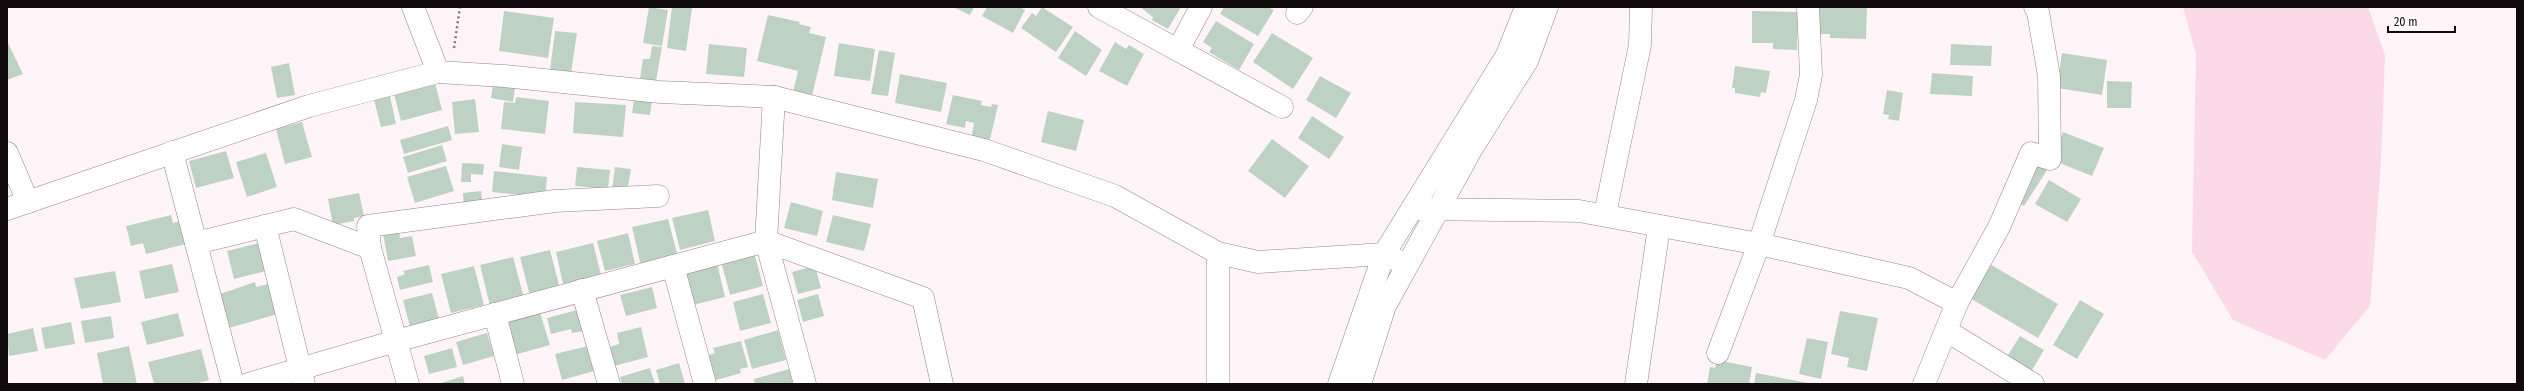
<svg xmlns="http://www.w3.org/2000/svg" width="2524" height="391" font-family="'Fira Sans Condensed',sans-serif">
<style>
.green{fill:#fbd9e7}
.building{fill:#bed2c4}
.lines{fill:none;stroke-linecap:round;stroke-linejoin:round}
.minor-casing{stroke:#98838c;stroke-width:23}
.path{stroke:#80777b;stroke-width:2.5;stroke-dasharray:2 3;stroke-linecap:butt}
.minor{stroke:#fff;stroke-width:22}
</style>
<rect width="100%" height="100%" fill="#fff5f9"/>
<path class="green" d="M 2183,7 L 2368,7 L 2385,55 L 2381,163 L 2370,306 L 2325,360 L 2233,320 L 2192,252 L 2196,54 Z"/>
<g class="building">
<path d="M 649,7 L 668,10 L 662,46 L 643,43 Z"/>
<path d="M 672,7 L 692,8 L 686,51 L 667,48 Z"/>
<path d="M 953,7 L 974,7 L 970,15 Z"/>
<path d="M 987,7 L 1020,7 L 1025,10 L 1013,33 L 982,16 Z"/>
<path d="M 1042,7 L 1073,27 L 1056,52 L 1021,28 L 1032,13 L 1036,16 Z"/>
<path d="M 1140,7 L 1181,7 L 1168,29 L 1152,20 L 1153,17 Z"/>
<path d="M 1224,7 L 1268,7 L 1274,10 L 1258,36 L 1220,14 Z"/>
<path d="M 1818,7 L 1867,7 L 1866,39 L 1830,38 L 1830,34 L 1817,34 Z"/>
<path d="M 504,11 L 554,18 L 548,58 L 499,51 Z"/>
<path d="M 1752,11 L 1798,12 L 1797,50 L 1773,49 L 1773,43 L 1752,43 Z"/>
<path d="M 768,15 L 800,22 L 799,24 L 811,27 L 809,33 L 826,37 L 812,96 L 793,92 L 798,71 L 757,61 Z"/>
<path d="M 1216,21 L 1254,44 L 1239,70 L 1209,52 L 1212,48 L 1203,42 Z"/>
<path d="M 555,31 L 577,33 L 571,73 L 550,70 Z"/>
<path d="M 1075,31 L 1102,50 L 1086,76 L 1058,58 Z"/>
<path d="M 1272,33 L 1313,58 L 1293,89 L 1253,62 Z"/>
<path d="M 7,41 L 23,74 L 7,80 Z"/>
<path d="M 1115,42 L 1126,49 L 1129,45 L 1144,54 L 1127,86 L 1099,71 Z"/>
<path d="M 839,43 L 875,49 L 870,81 L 834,76 Z"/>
<path d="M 709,44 L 747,48 L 744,77 L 706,74 Z"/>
<path d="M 1951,44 L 1992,46 L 1991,66 L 1950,65 Z"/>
<path d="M 652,46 L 662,47 L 656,81 L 640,79 L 643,59 L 650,59 Z"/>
<path d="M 879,50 L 895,53 L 888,96 L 871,94 Z"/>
<path d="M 2062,53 L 2107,60 L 2102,95 L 2057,88 Z"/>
<path d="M 289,63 L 295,95 L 277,98 L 271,67 Z"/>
<path d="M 1735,66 L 1770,71 L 1766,93 L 1761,92 L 1760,97 L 1735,93 L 1735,88 L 1732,88 Z"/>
<path d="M 1932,73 L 1973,76 L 1972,96 L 1930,94 Z"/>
<path d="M 900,74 L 947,83 L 941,112 L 895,103 Z"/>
<path d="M 1320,76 L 1351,93 L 1336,118 L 1306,100 Z"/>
<path d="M 2107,81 L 2132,82 L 2131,108 L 2107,108 Z"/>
<path d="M 435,83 L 442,110 L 401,121 L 394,94 Z"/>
<path d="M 493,84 L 515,87 L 513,102 L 491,98 Z"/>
<path d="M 1887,90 L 1903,93 L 1899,121 L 1888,119 L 1889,115 L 1883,114 Z"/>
<path d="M 953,95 L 982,101 L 981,105 L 991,107 L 992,104 L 998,105 L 989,144 L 971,140 L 974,123 L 966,121 L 965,128 L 946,124 Z"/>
<path d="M 390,96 L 396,124 L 381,127 L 374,100 Z"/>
<path d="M 516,97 L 549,101 L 545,134 L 501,129 L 504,102 L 515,103 Z"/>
<path d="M 634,98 L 652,100 L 650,115 L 632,113 Z"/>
<path d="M 475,99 L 479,132 L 455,134 L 452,102 Z"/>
<path d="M 575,102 L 626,105 L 623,137 L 573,133 Z"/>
<path d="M 1048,111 L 1084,120 L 1076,151 L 1041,142 Z"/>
<path d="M 1312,116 L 1344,137 L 1329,159 L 1298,138 Z"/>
<path d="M 302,122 L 312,157 L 285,164 L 276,129 Z"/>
<path d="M 448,126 L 452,140 L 404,154 L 400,140 Z"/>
<path d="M 2063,132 L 2104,148 L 2092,176 L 2052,160 Z"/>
<path d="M 1272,139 L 1309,166 L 1285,198 L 1248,171 Z"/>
<path d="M 502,144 L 522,147 L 519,170 L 499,167 Z"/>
<path d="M 442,145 L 447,161 L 408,173 L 403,157 Z"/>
<path d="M 226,151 L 234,178 L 196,188 L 189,161 Z"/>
<path d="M 266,153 L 277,187 L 247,197 L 236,162 Z"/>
<path d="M 462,163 L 484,164 L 483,175 L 471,174 L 471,182 L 461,182 Z"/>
<path d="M 2037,164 L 2047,170 L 2024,206 L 2014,200 Z"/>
<path d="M 446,166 L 454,191 L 415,203 L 407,177 Z"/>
<path d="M 577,167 L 610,170 L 608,189 L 575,186 Z"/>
<path d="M 615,167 L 631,169 L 627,192 L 612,190 Z"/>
<path d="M 494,171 L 547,177 L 545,198 L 492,192 Z"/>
<path d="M 836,172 L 878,179 L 873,208 L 832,200 Z"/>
<path d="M 2049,180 L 2081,199 L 2067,222 L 2035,204 Z"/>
<path d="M 481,191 L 483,208 L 464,210 L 463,193 Z"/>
<path d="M 359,193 L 364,216 L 354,218 L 354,221 L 333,225 L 328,199 Z"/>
<path d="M 791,202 L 823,211 L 817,236 L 784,228 Z"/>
<path d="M 708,210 L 715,241 L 680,250 L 672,218 Z"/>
<path d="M 171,215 L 173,223 L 180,221 L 186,244 L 146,254 L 143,243 L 131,246 L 126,226 Z"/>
<path d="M 833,215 L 871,224 L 864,251 L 826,242 Z"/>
<path d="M 668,219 L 678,257 L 641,266 L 632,227 Z"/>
<path d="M 399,231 L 400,238 L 412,236 L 416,256 L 388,261 L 383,234 Z"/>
<path d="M 628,233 L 635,264 L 605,271 L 597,241 Z"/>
<path d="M 259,243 L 266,271 L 234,279 L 227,251 Z"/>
<path d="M 593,243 L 601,275 L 563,284 L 556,252 Z"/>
<path d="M 550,250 L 560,289 L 530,296 L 520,257 Z"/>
<path d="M 754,252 L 763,286 L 730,295 L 721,261 Z"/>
<path d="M 513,257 L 524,298 L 490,306 L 480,265 Z"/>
<path d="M 717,263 L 725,297 L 689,306 L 680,272 Z"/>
<path d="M 1988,263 L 2058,304 L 2038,338 L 1968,297 Z"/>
<path d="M 172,264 L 179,292 L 145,299 L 139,271 Z"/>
<path d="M 429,265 L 433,282 L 400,290 L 397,277 L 405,274 L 403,271 Z"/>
<path d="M 474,266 L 484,305 L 451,313 L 441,274 Z"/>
<path d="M 815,266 L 821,288 L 798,294 L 792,272 Z"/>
<path d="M 115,271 L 121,302 L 81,309 L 74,278 Z"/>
<path d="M 255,282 L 256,287 L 272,283 L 281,313 L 229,328 L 220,294 Z"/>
<path d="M 652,287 L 657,308 L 626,316 L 620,295 Z"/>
<path d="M 432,293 L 439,319 L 410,327 L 403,300 Z"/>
<path d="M 763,294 L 771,323 L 740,331 L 733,302 Z"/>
<path d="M 818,294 L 824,316 L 803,322 L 797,300 Z"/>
<path d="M 2080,300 L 2104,314 L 2077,359 L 2053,345 Z"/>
<path d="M 539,309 L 550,345 L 514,355 L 504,319 Z"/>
<path d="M 577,310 L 583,331 L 572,333 L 571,329 L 551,334 L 547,318 Z"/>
<path d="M 1840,311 L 1878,318 L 1867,371 L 1847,367 L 1849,358 L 1831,354 Z"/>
<path d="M 178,313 L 184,336 L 147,345 L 141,322 Z"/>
<path d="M 111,316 L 114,338 L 85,343 L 81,321 Z"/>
<path d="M 71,322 L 75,344 L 45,349 L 41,328 Z"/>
<path d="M 641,327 L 648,357 L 614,366 L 609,347 L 619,344 L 617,333 Z"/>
<path d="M 33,328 L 38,351 L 9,356 L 7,334 Z"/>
<path d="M 778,330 L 786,360 L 752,369 L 744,340 Z"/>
<path d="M 487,333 L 494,356 L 463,365 L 456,342 Z"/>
<path d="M 2020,336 L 2044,350 L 2029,375 L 2005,360 Z"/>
<path d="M 1807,338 L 1828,342 L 1821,379 L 1799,374 Z"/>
<path d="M 741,341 L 748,367 L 740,369 L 741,373 L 713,381 L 706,356 L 715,353 L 713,348 Z"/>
<path d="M 129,346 L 137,384 L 103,384 L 97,353 Z"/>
<path d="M 588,346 L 594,371 L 562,380 L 555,354 Z"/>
<path d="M 452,348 L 457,367 L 429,374 L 424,356 Z"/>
<path d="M 201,349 L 209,380 L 195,384 L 154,384 L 148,362 Z"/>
<path d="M 1717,360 L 1752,367 L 1749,384 L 1707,384 L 1710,367 L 1715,368 Z"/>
<path d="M 679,363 L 685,384 L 660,384 L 656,370 Z"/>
<path d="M 650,368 L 655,384 L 622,384 L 620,377 Z"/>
<path d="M 789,369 L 793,384 L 755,384 L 754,379 Z"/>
<path d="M 1756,373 L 1808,383 L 1808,384 L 1754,384 Z"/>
<path d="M 463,376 L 465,384 L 438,384 Z"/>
</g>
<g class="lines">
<g class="minor-casing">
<g id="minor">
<path d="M 413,7 L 438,72"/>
<path d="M 1099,7 L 1282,107"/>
<path d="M 1297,13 L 1302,7"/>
<path d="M 1178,50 L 1201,7"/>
<path d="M 774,97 L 766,241 L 805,384"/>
<path d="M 172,152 L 233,384"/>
<path d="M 7,153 L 28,202"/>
<path d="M 7,209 L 309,106 L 438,72 L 504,76 L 660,92 L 774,97 L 984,150 L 1115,196 L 1218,253 L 1258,262 L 1384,254 L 1407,265"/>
<path d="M 1412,209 L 1579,211 L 1759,244 L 1909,278 L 1957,303"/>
<path d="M 1605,214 L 1640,45 L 1641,7"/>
<path d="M 265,226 L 304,384"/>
<path d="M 196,243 L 294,219 L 370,248 L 396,341 L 766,241 L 923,298 L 942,384"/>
<path d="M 370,248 L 368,226 L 555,201 L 658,196"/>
<path d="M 1218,253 L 1218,384"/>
<path d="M 673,266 L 705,384"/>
<path d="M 582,290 L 609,384"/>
<path d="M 495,314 L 513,384"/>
<path d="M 1947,331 L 2033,384"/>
<path d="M 1718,353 L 1759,244 L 1806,100 L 1811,75 L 1808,7"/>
<path d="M 248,384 L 396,341 L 408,384"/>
<path d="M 1339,384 L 1384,254 L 1507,55 L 1526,7"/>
<path d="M 1360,384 L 1385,306 L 1472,148 L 1527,61 L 1547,7"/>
<path d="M 1636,384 L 1659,227"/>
<path d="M 1924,384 L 1957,303 L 1999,227 L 2031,153 L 2050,159 L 2049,76 L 2038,12 L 2035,7"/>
</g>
</g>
<path class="path" d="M 454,48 L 460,7"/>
<use href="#minor" class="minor"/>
</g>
<rect width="2524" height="391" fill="none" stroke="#110a0d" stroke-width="16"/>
<path d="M2388 26v6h67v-6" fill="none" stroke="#110a0d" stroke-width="2"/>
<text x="2394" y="26" font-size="12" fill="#110a0d" stroke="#ffffff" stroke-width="3" paint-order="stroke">20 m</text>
</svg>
